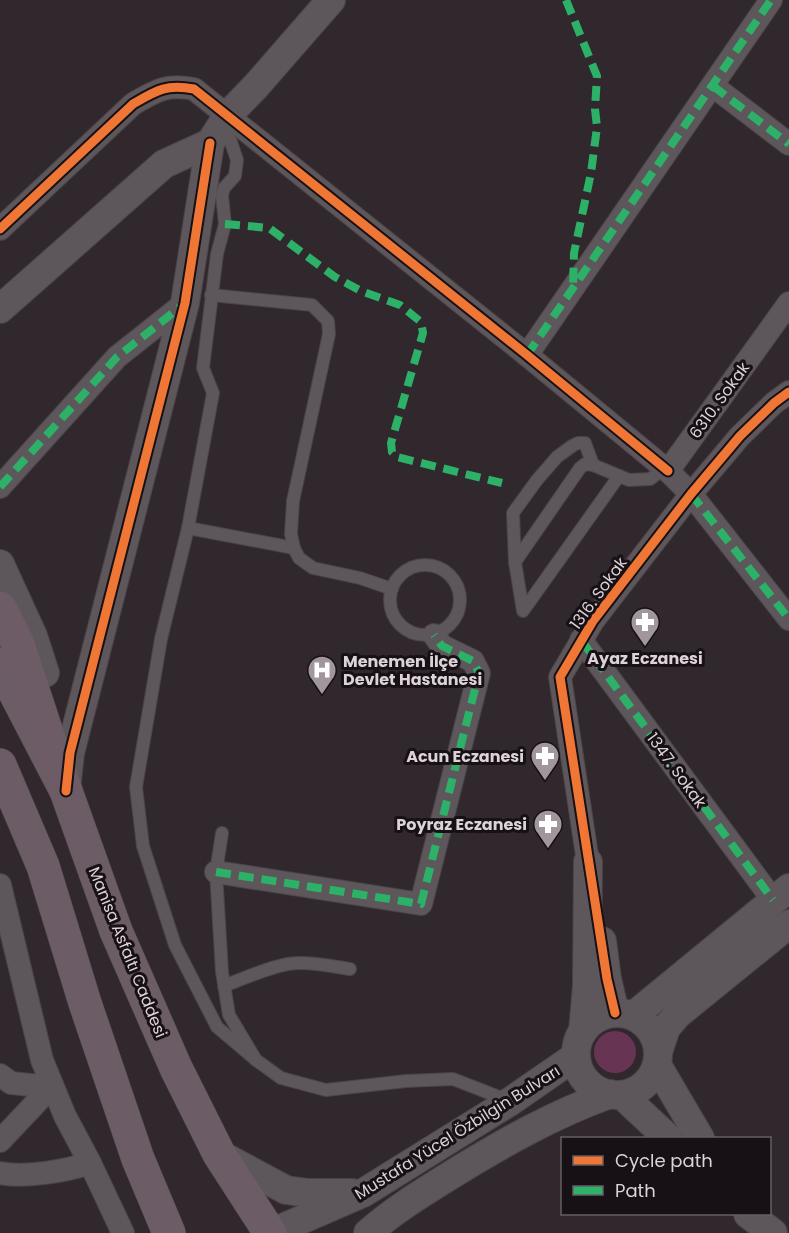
<svg xmlns="http://www.w3.org/2000/svg" width="789" height="1233" font-family="Poppins,sans-serif">
<style>
.green{fill:#683453}
.lines{fill:none;stroke-linecap:round;stroke-linejoin:round}
.service-casing{stroke:#4b4447;stroke-width:14}
.minor-casing{stroke:#4b4447;stroke-width:24}
.tertiary-casing{stroke:#4b4447;stroke-width:30}
.trunk-casing{stroke:#4b4447;stroke-width:34}
.motorway-casing{stroke:#4b4447;stroke-width:34}
.service{stroke:#5d565a;stroke-width:12}
.minor{stroke:#5d565a;stroke-width:22}
.tertiary{stroke:#5d565a;stroke-width:28}
.trunk{stroke:#6c5c65;stroke-width:33}
.motorway{stroke:#6d5c66;stroke-width:33}
.quiet{stroke:#2db169;stroke-width:8;stroke-dasharray:15 8;stroke-linecap:butt}
.cycleway-casing{stroke:#171014;stroke-width:13}
.cycleway{stroke:#f07635;stroke-width:9}
.labels{text-anchor:middle;stroke-width:6;stroke-linejoin:round;paint-order:stroke}
.street-label{font-size:16px;fill:#ddd2d7;stroke:#171014}
.poi-label{font-size:16px;font-weight:bold;fill:#ddd2d7;stroke:#171014;text-anchor:end}
</style>
<rect width="100%" height="100%" fill="#30282c"/>
<circle class="green" cx="615" cy="1052" r="21"/>
<g class="lines">
<g class="service-casing">
<g id="service">
<path d="M 228,122 L 229,136 L 237,160 L 235,176 L 224,188 L 222,195 L 225,224 L 217,254 L 203,368 L 213,393 L 188,528 L 294,548"/>
<path d="M 211,295 L 312,305 L 328,321 L 329,334 L 293,501 L 291,534 L 294,548 L 299,558 L 313,568 L 360,578 L 392,589"/>
<path d="M 593,465 L 585,443 L 578,443 L 572,446 L 557,457 L 537,480 L 513,513 L 515,562 L 523,611 L 619,476"/>
<path d="M 188,528 L 161,639 L 136,787 L 143,846 L 175,945 L 217,1027 L 256,1060"/>
<path d="M 515,562 L 580,468 L 585,464 L 593,465 L 629,480 L 650,479 L 665,468"/>
<circle cx="425" cy="600" r="35"/>
<path d="M 222,833 L 216,872 L 222,972 L 229,1015 L 256,1060 L 281,1078 L 326,1090 L 406,1081 L 453,1079 L 507,1100"/>
<path d="M 224,986 C 245,978 266,968 288,964 C 308,961 330,966 350,969"/>
</g>
</g>
<g class="minor-casing">
<g id="minor">
<path d="M 713,86 L 789,144"/>
<path d="M 0,229 L 133,104 C 157,90 166,84 194,89 L 527,355 L 668,471"/>
<path d="M 789,303 L 668,471 L 691,494 L 789,619"/>
<path d="M 527,355 L 771,0"/>
<path d="M 0,487 L 117,357 L 185,303"/>
<path d="M 581,640 L 773,900"/>
<path d="M 588,862 L 560,677 L 593,621 L 691,494 L 740,436 L 774,403 L 789,392"/>
<path d="M 216,872 L 421,904 L 479,673 L 473,661 L 442,646 L 434,635"/>
<path d="M 0,885 L 42,1060 L 65,1116 L 90,1163"/>
<path d="M 0,1075 L 11,1083 L 51,1087"/>
<path d="M 0,1141 L 51,1087"/>
<path d="M 0,1173 C 25,1178 66,1171 90,1163 L 123,1233"/>
</g>
</g>
<g class="tertiary-casing">
<g id="tertiary">
<path d="M 0,309 L 164,164 L 210,143 L 228,115 L 256,86 L 331,0"/>
<path d="M 0,564 L 33,636 L 45,673"/>
<path d="M 66,789 L 70,753 L 185,303 L 210,143"/>
<path d="M 602,941 L 607,979 L 615,1013"/>
<circle cx="617" cy="1054" r="41"/>
<path d="M 633,1016 L 789,888"/>
<path d="M 583,1031 L 587,986 L 588,862"/>
<path d="M 658,1052 L 666,1028 L 678,1014 L 789,924"/>
<path d="M 657,1065 L 700,1138"/>
<path d="M 622,1095 L 668,1138"/>
<path d="M 219,1154 L 286,1190 L 308,1193 L 352,1193"/>
<path d="M 748,1214 L 773,1233"/>
<path d="M 271,1233 L 363,1193 L 511,1101 L 576,1056"/>
<path d="M 368,1233 C 394,1210 422,1193 451,1175 C 503,1143 552,1115 610,1094"/>
</g>
</g>
<g class="trunk-casing">
<g id="trunk">
<path d="M 0,664 L 66,791 L 116,931 L 176,1068 L 219,1154 L 270,1233"/>
<path d="M 0,765 L 43,866 L 85,1003 L 138,1159 L 169,1233"/>
</g>
</g>
<g class="motorway-casing">
<path id="motorway" d="M 0,608 L 18,644 L 66,791"/>
</g>
<use href="#service" class="service"/>
<use href="#minor" class="minor"/>
<use href="#tertiary" class="tertiary"/>
<use href="#trunk" class="trunk"/>
<use href="#motorway" class="motorway"/>
<g class="quiet">
<path d="M 566,0 L 597,76 L 595,109 L 597,127 L 591,173 L 574,253 L 573,288"/>
<path d="M 713,86 L 789,144"/>
<path d="M 225,224 L 269,228 L 335,277 L 361,291 L 400,305 L 421,322 L 423,333 L 391,443 L 392,452 L 397,457 L 502,483"/>
<path d="M 527,355 L 771,0"/>
<path d="M 0,487 L 117,357 L 184,304"/>
<path d="M 691,494 L 789,619"/>
<path d="M 581,640 L 773,900"/>
<path d="M 216,872 L 421,904 L 479,673 L 473,661 L 442,646 L 434,635"/>
</g>
<g class="cycleway-casing">
<g id="cycleway">
<path d="M 0,229 L 133,104 C 157,90 166,84 194,89 L 527,355 L 668,471"/>
<path d="M 66,791 L 70,753 L 185,303 L 210,143"/>
<path d="M 615,1013 L 607,979 L 560,677 L 593,621 L 691,494 L 740,436 L 774,403 L 789,392"/>
</g>
</g>
<use href="#cycleway" class="cycleway"/>
</g>
<defs>
<g id="pharmacy-pin" transform="scale(1.5)"><path d="M0 17L-7.5 6A9.5 9.5 0 1 1 7.5 6Z" fill="#a0969b" stroke="#171014"/><path d="M-2-6h4v4h4v4h-4v4h-4v-4h-4v-4h4Z" fill="#fff"/></g>
<g id="hospital-pin" transform="scale(1.5)"><path d="M0 17L-7.5 6A9.5 9.5 0 1 1 7.5 6Z" fill="#a0969b" stroke="#171014"/><path d="M-5-5h3v3.5h4V-5h3V5h-3V1.5h-4V5h-3Z" fill="#fff"/></g>
</defs>
<g fill-rule="evenodd">
<use href="#pharmacy-pin" x="645" y="622"/>
<use href="#hospital-pin" x="322" y="670"/>
<use href="#pharmacy-pin" x="545" y="756"/>
<use href="#pharmacy-pin" x="548" y="824"/>
</g>
<g class="labels">
<g class="street-label">
<text transform="translate(719 400) rotate(-54)" y="6">6310. Sokak</text>
<text transform="translate(598 593) rotate(-54)" y="6">1316. Sokak</text>
<text transform="translate(677 770) rotate(54)" y="6">1347. Sokak</text>
<text transform="translate(128 952) rotate(68)" y="6">Manisa Asfaltı Caddesi</text>
<text transform="translate(457 1132) rotate(-32)" y="6">Mustafa Yücel Özbilgin Bulvarı</text>
</g>
<g class="poi-label">
<text x="645" y="664" text-anchor="middle">Ayaz Eczanesi</text>
<text x="343" y="667" text-anchor="start">Menemen İlçe<tspan x="343" dy="18">Devlet Hastanesi</tspan></text>
<text x="524" y="762">Acun Eczanesi</text>
<text x="527" y="830">Poyraz Eczanesi</text>
</g>
</g>
<rect x="561" y="1137" width="210" height="78" fill="#171014" stroke="#665e62" stroke-width="1.5"/>
<rect x="573" y="1156" width="30" height="9" fill="#f07635" stroke="#665e62" stroke-width="1.5"/>
<text x="615" y="1167" font-size="18" fill="#ddd2d7">Cycle path</text>
<rect x="573" y="1186" width="30" height="9" fill="#2db169" stroke="#665e62" stroke-width="1.5"/>
<text x="615" y="1197" font-size="18" fill="#ddd2d7">Path</text>
</svg>
